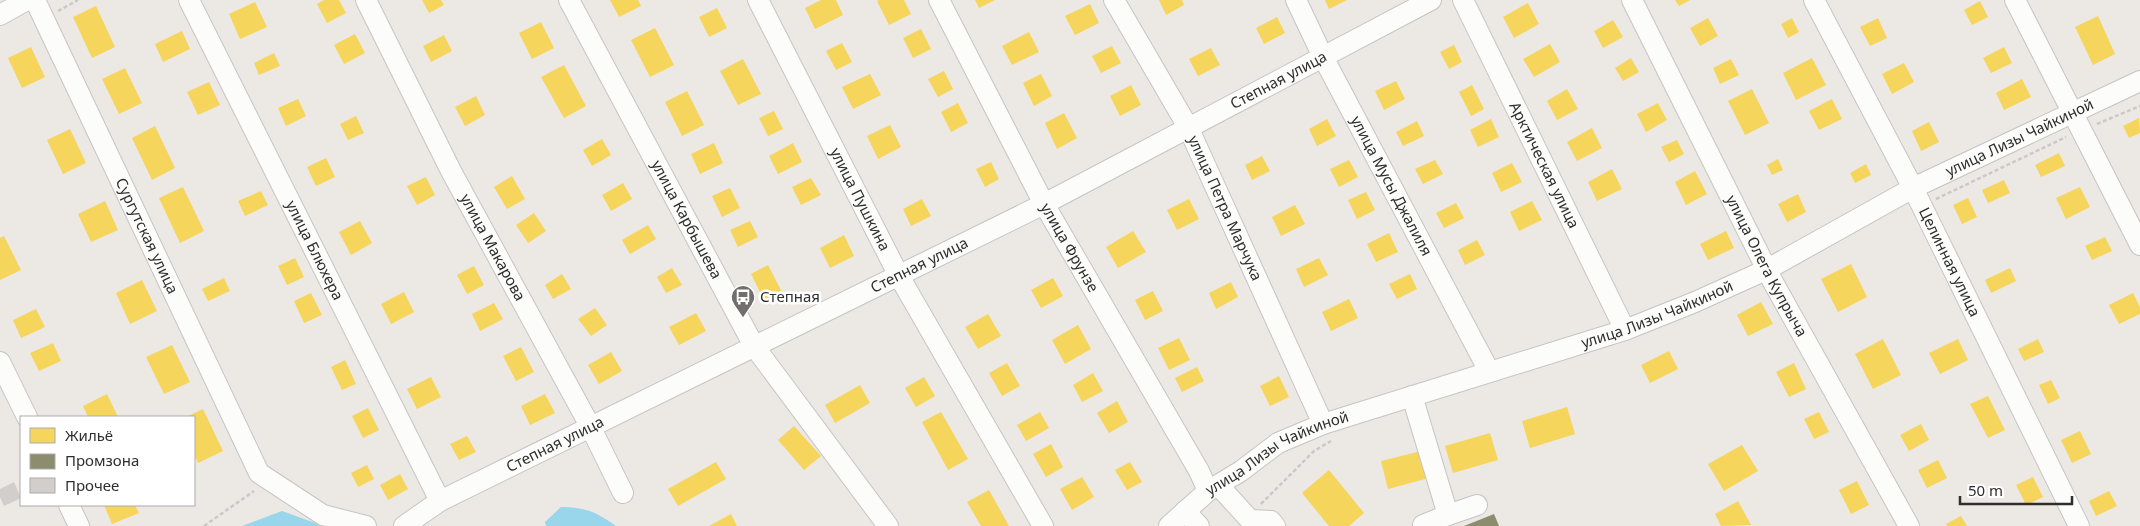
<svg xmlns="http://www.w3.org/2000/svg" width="2140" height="526" font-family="'Noto Sans',sans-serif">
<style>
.water{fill:#99d6ec}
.homes{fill:#f6d55c}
.industry{fill:#8c8c6e}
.building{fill:#d1cecb}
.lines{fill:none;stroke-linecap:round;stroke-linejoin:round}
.minor-casing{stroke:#c5c4c5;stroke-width:22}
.path{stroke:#c9c9c8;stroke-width:2.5;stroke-dasharray:4 2.5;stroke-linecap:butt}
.minor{stroke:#fcfcfb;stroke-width:20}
.labels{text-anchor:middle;stroke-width:5;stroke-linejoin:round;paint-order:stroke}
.street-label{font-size:15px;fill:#2e2e2e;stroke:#fff}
.poi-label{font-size:15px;fill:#2e2e2e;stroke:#fff;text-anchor:start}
</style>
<rect width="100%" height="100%" fill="#ece8e4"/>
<g class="water">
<path d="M 561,507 C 585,507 596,512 616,526 L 546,526 L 545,522 Z"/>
<path d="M 282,511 L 318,524 L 319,526 L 242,526 Z"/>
</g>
<g class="homes">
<path d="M 324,0 L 339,0 L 346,13 L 327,23 L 317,4 Z"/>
<path d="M 422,0 L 441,0 L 444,5 L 429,13 Z"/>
<path d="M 610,0 L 638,0 L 641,6 L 619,17 Z"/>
<path d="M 821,0 L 836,0 L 843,15 L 815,29 L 805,8 Z"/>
<path d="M 879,0 L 904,0 L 911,14 L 889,25 L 877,1 Z"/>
<path d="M 975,0 L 995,0 L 979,8 Z"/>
<path d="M 1159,0 L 1182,0 L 1184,5 L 1166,15 Z"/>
<path d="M 1325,0 L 1347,0 L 1329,9 Z"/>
<path d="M 1675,0 L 1690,0 L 1679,6 Z"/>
<path d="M 1980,1 L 1988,17 L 1972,25 L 1964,10 Z"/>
<path d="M 255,2 L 267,27 L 240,39 L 229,14 Z"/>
<path d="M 1528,3 L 1539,24 L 1514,38 L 1503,17 Z"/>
<path d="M 1090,4 L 1099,23 L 1075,35 L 1065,16 Z"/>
<path d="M 96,6 L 115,47 L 92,58 L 73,17 Z"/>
<path d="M 717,8 L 727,28 L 709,37 L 699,17 Z"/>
<path d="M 2098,16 L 2115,54 L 2093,65 L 2075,27 Z"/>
<path d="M 1277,17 L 1285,33 L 1264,44 L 1256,28 Z"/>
<path d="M 1708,18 L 1718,36 L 1700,46 L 1690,28 Z"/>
<path d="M 1792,18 L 1799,32 L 1788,38 L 1781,24 Z"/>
<path d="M 1878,18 L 1887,38 L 1870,46 L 1860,27 Z"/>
<path d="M 1613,20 L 1623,37 L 1603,48 L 1594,31 Z"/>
<path d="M 541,22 L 554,48 L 532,59 L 519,33 Z"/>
<path d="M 655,28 L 674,65 L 650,77 L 631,40 Z"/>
<path d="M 921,29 L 931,49 L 913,58 L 903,38 Z"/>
<path d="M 182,31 L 190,49 L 163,62 L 155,44 Z"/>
<path d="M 1029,32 L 1039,52 L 1012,65 L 1002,46 Z"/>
<path d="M 355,34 L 365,53 L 344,64 L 334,45 Z"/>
<path d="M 444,35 L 452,51 L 431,62 L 423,46 Z"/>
<path d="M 842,43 L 852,62 L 836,70 L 826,51 Z"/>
<path d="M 1550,44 L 1560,62 L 1534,77 L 1523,59 Z"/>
<path d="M 1454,45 L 1462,62 L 1449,69 L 1440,52 Z"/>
<path d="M 1112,46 L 1121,63 L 1101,73 L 1092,56 Z"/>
<path d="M 31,47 L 45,77 L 22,88 L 8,58 Z"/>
<path d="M 2004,47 L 2012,63 L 1991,73 L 1983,58 Z"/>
<path d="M 1211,48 L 1220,65 L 1198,76 L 1189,59 Z"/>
<path d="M 274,53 L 280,66 L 259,75 L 254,63 Z"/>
<path d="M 1631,58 L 1639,72 L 1623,81 L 1615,68 Z"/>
<path d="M 1812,58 L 1826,85 L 1796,100 L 1783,73 Z"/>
<path d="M 743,59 L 761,94 L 738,105 L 720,71 Z"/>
<path d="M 1731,59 L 1739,75 L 1720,84 L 1713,68 Z"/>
<path d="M 1904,63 L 1914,82 L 1892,94 L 1882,74 Z"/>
<path d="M 564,65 L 586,106 L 564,118 L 541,77 Z"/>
<path d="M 125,68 L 142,103 L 119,114 L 102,79 Z"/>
<path d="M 944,71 L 953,89 L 938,97 L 928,79 Z"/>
<path d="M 870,74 L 881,95 L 853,109 L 842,87 Z"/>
<path d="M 1041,74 L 1052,96 L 1034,106 L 1023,83 Z"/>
<path d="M 2022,79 L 2031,97 L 2004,110 L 1996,93 Z"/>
<path d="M 1396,81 L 1405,99 L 1384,110 L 1375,91 Z"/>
<path d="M 209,82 L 220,105 L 198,115 L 187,92 Z"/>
<path d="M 1131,85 L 1141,105 L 1120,116 L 1110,96 Z"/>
<path d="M 1472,85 L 1484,109 L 1471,116 L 1459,92 Z"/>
<path d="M 1567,89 L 1578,109 L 1557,120 L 1547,101 Z"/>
<path d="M 1752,89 L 1769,123 L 1745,135 L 1728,101 Z"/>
<path d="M 687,91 L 704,125 L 682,136 L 665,102 Z"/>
<path d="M 476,96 L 485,115 L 465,126 L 455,107 Z"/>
<path d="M 298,99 L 306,116 L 286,126 L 278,108 Z"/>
<path d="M 1832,99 L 1842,119 L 1819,130 L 1809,111 Z"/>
<path d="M 958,103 L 968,123 L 951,132 L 941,112 Z"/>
<path d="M 1658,103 L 1667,120 L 1646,132 L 1637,114 Z"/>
<path d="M 774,111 L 783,129 L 768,136 L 759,118 Z"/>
<path d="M 1064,113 L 1077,138 L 1057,149 L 1045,123 Z"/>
<path d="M 356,116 L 364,133 L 348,140 L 340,124 Z"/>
<path d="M 2139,118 L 2140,133 L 2129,138 L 2123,126 Z"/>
<path d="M 1327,119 L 1336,136 L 1317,146 L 1309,129 Z"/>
<path d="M 1491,119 L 1499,137 L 1478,147 L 1470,130 Z"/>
<path d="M 1417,121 L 1424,136 L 1403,146 L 1396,132 Z"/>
<path d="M 1929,122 L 1939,142 L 1921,151 L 1912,131 Z"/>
<path d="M 890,125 L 901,147 L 878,159 L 867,136 Z"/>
<path d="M 155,126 L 175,168 L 152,180 L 132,138 Z"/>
<path d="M 1592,128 L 1602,148 L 1577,161 L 1567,142 Z"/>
<path d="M 70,129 L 86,163 L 63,174 L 47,140 Z"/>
<path d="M 602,139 L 611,155 L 592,166 L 583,150 Z"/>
<path d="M 1677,140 L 1684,154 L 1669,162 L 1661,147 Z"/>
<path d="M 714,143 L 723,163 L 700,174 L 691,154 Z"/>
<path d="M 793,143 L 802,162 L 778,174 L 769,156 Z"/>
<path d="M 2059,153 L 2065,166 L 2041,177 L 2035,165 Z"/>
<path d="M 1262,156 L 1270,171 L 1252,180 L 1245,165 Z"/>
<path d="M 326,158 L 335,177 L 316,186 L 307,167 Z"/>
<path d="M 1778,159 L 1783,170 L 1772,175 L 1767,165 Z"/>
<path d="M 1349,160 L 1358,177 L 1339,187 L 1330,169 Z"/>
<path d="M 1435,160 L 1443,174 L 1423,184 L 1415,169 Z"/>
<path d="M 991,162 L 999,179 L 985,187 L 976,169 Z"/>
<path d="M 1512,163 L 1522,182 L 1501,192 L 1492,173 Z"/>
<path d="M 1866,164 L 1871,175 L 1855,183 L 1850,173 Z"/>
<path d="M 1612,169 L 1622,189 L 1597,201 L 1588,182 Z"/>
<path d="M 1695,171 L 1707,194 L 1686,205 L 1675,182 Z"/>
<path d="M 512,176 L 525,199 L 507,209 L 494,187 Z"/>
<path d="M 426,177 L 435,195 L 417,205 L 407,186 Z"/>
<path d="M 811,178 L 821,195 L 801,205 L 792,187 Z"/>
<path d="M 2004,180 L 2010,193 L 1988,203 L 1982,190 Z"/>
<path d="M 623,183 L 632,199 L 611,211 L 602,195 Z"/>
<path d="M 183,187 L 204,231 L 180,243 L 159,198 Z"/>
<path d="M 2080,187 L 2090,207 L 2066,219 L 2056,198 Z"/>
<path d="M 730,188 L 740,208 L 722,217 L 712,196 Z"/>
<path d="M 261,191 L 268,205 L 245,216 L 238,201 Z"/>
<path d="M 1366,192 L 1375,210 L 1357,219 L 1348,200 Z"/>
<path d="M 1798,194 L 1806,212 L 1787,222 L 1778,204 Z"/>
<path d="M 1968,198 L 1977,217 L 1962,224 L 1953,205 Z"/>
<path d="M 922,199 L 931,216 L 911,226 L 903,209 Z"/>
<path d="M 1189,199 L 1199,219 L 1177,230 L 1167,210 Z"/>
<path d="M 105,201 L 118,230 L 91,242 L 78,214 Z"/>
<path d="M 1532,201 L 1542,220 L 1519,231 L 1510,212 Z"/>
<path d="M 1456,203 L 1464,218 L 1444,228 L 1436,213 Z"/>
<path d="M 1295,205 L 1305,224 L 1281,236 L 1272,217 Z"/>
<path d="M 534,213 L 546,231 L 528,243 L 516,225 Z"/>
<path d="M 360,221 L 372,243 L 351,255 L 339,232 Z"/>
<path d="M 750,221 L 758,237 L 738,247 L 730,230 Z"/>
<path d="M 648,225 L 656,239 L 630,254 L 622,240 Z"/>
<path d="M 1133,231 L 1146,252 L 1118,268 L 1106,247 Z"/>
<path d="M 1726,231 L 1734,248 L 1708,260 L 1700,244 Z"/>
<path d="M 1389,233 L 1398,252 L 1376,262 L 1367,244 Z"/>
<path d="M 844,235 L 854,256 L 830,268 L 820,248 Z"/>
<path d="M 4,236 L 21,270 L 0,280 L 0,238 Z"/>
<path d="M 2105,237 L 2112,251 L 2092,260 L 2085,246 Z"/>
<path d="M 1477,240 L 1485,255 L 1465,265 L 1458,250 Z"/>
<path d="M 295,258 L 304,277 L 287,285 L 278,266 Z"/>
<path d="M 1319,258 L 1328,275 L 1304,287 L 1296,269 Z"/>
<path d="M 1851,264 L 1867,297 L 1838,312 L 1821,279 Z"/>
<path d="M 768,265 L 782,292 L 764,300 L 751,274 Z"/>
<path d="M 474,266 L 484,285 L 467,294 L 457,275 Z"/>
<path d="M 672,268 L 682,285 L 666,293 L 657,277 Z"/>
<path d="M 2010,268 L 2016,281 L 1991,293 L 1985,280 Z"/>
<path d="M 562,274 L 571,289 L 553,299 L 545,285 Z"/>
<path d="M 1410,274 L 1417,289 L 1397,299 L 1389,284 Z"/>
<path d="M 224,278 L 230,291 L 208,301 L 202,289 Z"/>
<path d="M 1053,278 L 1063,296 L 1041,308 L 1031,290 Z"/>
<path d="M 142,280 L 157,311 L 130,324 L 116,293 Z"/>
<path d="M 1231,282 L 1238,297 L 1216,309 L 1209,293 Z"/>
<path d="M 1153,291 L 1163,311 L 1145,320 L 1135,300 Z"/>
<path d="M 404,292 L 414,312 L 391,324 L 381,304 Z"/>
<path d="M 311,293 L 322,315 L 304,323 L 294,301 Z"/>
<path d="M 2133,293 L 2140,307 L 2140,314 L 2119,324 L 2109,305 Z"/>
<path d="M 1349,299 L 1358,318 L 1331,331 L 1322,312 Z"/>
<path d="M 1761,302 L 1773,324 L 1748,336 L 1737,315 Z"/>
<path d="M 494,303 L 503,319 L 480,331 L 472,314 Z"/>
<path d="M 595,308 L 607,325 L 591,336 L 578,319 Z"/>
<path d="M 36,309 L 45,327 L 21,338 L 13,320 Z"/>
<path d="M 696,313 L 706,331 L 679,345 L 669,327 Z"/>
<path d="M 988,314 L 1001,336 L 978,349 L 965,327 Z"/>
<path d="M 1078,325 L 1091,349 L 1065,364 L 1052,340 Z"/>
<path d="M 1179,338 L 1190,360 L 1169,370 L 1158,348 Z"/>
<path d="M 1883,339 L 1901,375 L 1873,389 L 1855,354 Z"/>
<path d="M 1958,339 L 1968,360 L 1940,374 L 1929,353 Z"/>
<path d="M 2038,339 L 2044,352 L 2024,361 L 2018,349 Z"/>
<path d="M 53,343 L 61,361 L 39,371 L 30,353 Z"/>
<path d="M 172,345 L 190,382 L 164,394 L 146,357 Z"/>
<path d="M 521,347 L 534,372 L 516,381 L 503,356 Z"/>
<path d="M 1669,351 L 1678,369 L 1650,383 L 1641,365 Z"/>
<path d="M 611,352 L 622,371 L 599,384 L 588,365 Z"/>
<path d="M 345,360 L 356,384 L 342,390 L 331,367 Z"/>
<path d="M 1007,363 L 1020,386 L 1002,396 L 989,373 Z"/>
<path d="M 1794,363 L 1806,389 L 1789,397 L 1776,372 Z"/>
<path d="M 1197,367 L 1204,381 L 1182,392 L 1175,378 Z"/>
<path d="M 1093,373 L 1103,391 L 1082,402 L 1073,385 Z"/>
<path d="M 1279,376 L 1289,397 L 1270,406 L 1260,386 Z"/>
<path d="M 431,377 L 441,397 L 417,409 L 407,389 Z"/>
<path d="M 924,377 L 935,396 L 916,407 L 905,388 Z"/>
<path d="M 2051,380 L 2060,398 L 2048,404 L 2039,385 Z"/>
<path d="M 860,385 L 870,403 L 835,423 L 825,405 Z"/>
<path d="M 107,394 L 118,417 L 88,417 L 83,406 Z"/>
<path d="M 545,394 L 555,413 L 530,425 L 521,406 Z"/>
<path d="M 1988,396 L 2005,430 L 1988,438 L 1970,404 Z"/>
<path d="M 1117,401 L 1128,422 L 1109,433 L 1097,413 Z"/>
<path d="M 1567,407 L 1575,434 L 1530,448 L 1522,421 Z"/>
<path d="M 368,408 L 379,430 L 363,438 L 352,416 Z"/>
<path d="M 203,409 L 223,451 L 198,463 L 194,454 L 194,417 L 186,417 Z"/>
<path d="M 941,412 L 968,459 L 948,470 L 922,422 Z"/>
<path d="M 1040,412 L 1049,428 L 1026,441 L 1017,425 Z"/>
<path d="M 1819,412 L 1829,432 L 1814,439 L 1804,419 Z"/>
<path d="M 1921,424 L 1929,440 L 1909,451 L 1900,435 Z"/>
<path d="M 794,426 L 821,456 L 804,470 L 778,440 Z"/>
<path d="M 2080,431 L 2091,454 L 2072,463 L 2061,440 Z"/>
<path d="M 1490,433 L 1498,460 L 1453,473 L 1445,446 Z"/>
<path d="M 467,436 L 476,452 L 459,460 L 450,444 Z"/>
<path d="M 1051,444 L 1063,467 L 1046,477 L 1033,454 Z"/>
<path d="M 1742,445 L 1758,471 L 1724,491 L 1708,464 Z"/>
<path d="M 1421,451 L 1429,478 L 1388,489 L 1381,461 Z"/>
<path d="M 1938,460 L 1947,478 L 1927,488 L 1918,470 Z"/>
<path d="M 716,462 L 726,479 L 678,506 L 668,489 Z"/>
<path d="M 1130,462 L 1142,482 L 1127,490 L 1115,470 Z"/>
<path d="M 367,465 L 374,479 L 358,487 L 351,473 Z"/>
<path d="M 1329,470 L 1364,513 L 1349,526 L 1329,526 L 1302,493 Z"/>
<path d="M 400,474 L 408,489 L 388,500 L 380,485 Z"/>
<path d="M 1082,477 L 1094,497 L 1072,510 L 1060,489 Z"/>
<path d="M 2033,477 L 2043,497 L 2026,505 L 2016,485 Z"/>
<path d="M 1857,481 L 1869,505 L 1851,514 L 1839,490 Z"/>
<path d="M 989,490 L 1009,526 L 981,526 L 967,502 Z"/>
<path d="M 2109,491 L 2117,506 L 2096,516 L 2089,501 Z"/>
<path d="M 1738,501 L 1751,525 L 1721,526 L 1715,514 Z"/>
<path d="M 104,505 L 135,505 L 139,513 L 112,524 Z"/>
<path d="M 731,514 L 737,526 L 709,526 Z"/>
<path d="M 1961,516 L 1967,526 L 1947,526 L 1946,524 Z"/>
</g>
<path class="industry" d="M 1494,514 L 1499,526 L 1464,526 Z"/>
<path class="building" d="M 14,482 L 21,498 L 4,506 L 0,497 L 0,489 Z"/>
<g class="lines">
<g class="minor-casing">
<g id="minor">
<path id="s1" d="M 35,0 L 259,473 L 323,515 L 366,526"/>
<path id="s2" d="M 189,0 L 440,501"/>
<path id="s3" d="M 366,0 L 451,171 L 590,426 L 623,493"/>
<path id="s4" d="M 569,0 L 754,346 L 888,526"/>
<path id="s5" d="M 758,0 L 899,276 L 1043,526"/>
<path id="s6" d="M 939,0 L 1044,204 L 1199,471 L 1208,491"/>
<path id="s7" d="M 1114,0 L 1188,127 L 1323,424"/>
<path id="s8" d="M 1296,0 L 1323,57 L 1489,371"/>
<path id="s9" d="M 1463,0 L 1625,330"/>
<path id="s10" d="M 1632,0 L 1773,282 L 1909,526"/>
<path id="s11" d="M 1814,0 L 1913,188 L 2079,526"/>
<path d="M 2015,0 L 2140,245"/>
<path d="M 0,15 L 27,0"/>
<path d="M 0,362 L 27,417"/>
<path d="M 1412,396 L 1448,515 L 1477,505"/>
<path d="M 1218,485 L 1250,520 L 1271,521 L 1275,526"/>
<path d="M 69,505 L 79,526"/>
<path d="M 1185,511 L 1199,526"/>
<path d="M 1423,525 L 1448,515"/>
<path id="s12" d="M 404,526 L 440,501 L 1044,204 L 1431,0"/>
<path id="s13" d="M 1169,526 L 1208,491 L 1241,471 L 1278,443 L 1323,424 L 1625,330 L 1695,302 L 1766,270 L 1913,188 L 2140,81"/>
</g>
</g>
<g class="path">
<path d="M 58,11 L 78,0"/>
<path d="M 2097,124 L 2140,106"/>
<path d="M 1936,199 L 2066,137"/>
<path d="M 1261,504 L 1314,451 L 1331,441"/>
<path d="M 204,526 L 254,491"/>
</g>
<use href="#minor" class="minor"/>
</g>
<defs>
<g id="bus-pin" transform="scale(1.25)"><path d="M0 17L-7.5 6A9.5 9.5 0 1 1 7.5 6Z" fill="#706f6e" stroke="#fff"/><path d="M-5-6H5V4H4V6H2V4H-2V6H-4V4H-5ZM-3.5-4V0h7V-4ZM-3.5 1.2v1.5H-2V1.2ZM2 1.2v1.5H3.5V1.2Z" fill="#fff"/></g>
</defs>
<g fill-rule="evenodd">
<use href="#bus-pin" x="743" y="297"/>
</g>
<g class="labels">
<g class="street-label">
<text dy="5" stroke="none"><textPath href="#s12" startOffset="982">Степная улица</textPath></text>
<text dy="5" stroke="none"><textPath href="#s13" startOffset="942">улица Лизы Чайкиной</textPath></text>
<text dy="5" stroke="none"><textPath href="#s9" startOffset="184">Арктическая улица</textPath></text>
<text dy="5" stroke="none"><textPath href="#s8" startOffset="209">улица Мусы Джалиля</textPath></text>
<text dy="5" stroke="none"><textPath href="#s5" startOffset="224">улица Пушкина</textPath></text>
<text dy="5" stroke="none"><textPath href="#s7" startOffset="236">улица Петра Марчука</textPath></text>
<text dy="5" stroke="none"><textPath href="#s4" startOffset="249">улица Карбышева</textPath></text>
<text dy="5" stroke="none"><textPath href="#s1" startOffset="261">Сургутская улица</textPath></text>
<text dy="5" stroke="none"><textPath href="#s3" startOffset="278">улица Макарова</textPath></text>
<text dy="5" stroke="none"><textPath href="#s6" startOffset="280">улица Фрунзе</textPath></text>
<text dy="5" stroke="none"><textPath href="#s2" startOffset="280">улица Блюхера</textPath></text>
<text dy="5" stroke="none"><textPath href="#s11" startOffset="295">Целинная улица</textPath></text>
<text dy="5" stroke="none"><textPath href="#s10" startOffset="298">улица Олега Купрыча</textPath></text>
<text dy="5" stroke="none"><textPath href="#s12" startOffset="578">Степная улица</textPath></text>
<text dy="5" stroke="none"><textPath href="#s13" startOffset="538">улица Лизы Чайкиной</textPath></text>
<text dy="5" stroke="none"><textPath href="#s12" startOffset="172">Степная улица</textPath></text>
<text dy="5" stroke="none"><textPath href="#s13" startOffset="132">улица Лизы Чайкиной</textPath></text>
</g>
<g class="poi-label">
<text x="760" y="302">Степная</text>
</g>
</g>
<rect x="20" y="416" width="175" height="90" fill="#ffffff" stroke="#ababab"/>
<rect x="30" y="428" width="25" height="15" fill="#f6d55c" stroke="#ababab"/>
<text x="65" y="441" font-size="15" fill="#2e2e2e">Жильё</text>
<rect x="30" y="454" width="25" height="15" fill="#8c8c6e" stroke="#ababab"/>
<text x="65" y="466" font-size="15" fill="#2e2e2e">Промзона</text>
<rect x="30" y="478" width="25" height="15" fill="#d1cecb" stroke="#ababab"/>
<text x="65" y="491" font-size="15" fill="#2e2e2e">Прочее</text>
<path d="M1960 496v8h112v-8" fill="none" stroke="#2e2e2e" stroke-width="2.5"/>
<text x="1968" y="496" font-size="15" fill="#2e2e2e" stroke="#ffffff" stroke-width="4" paint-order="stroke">50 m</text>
</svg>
